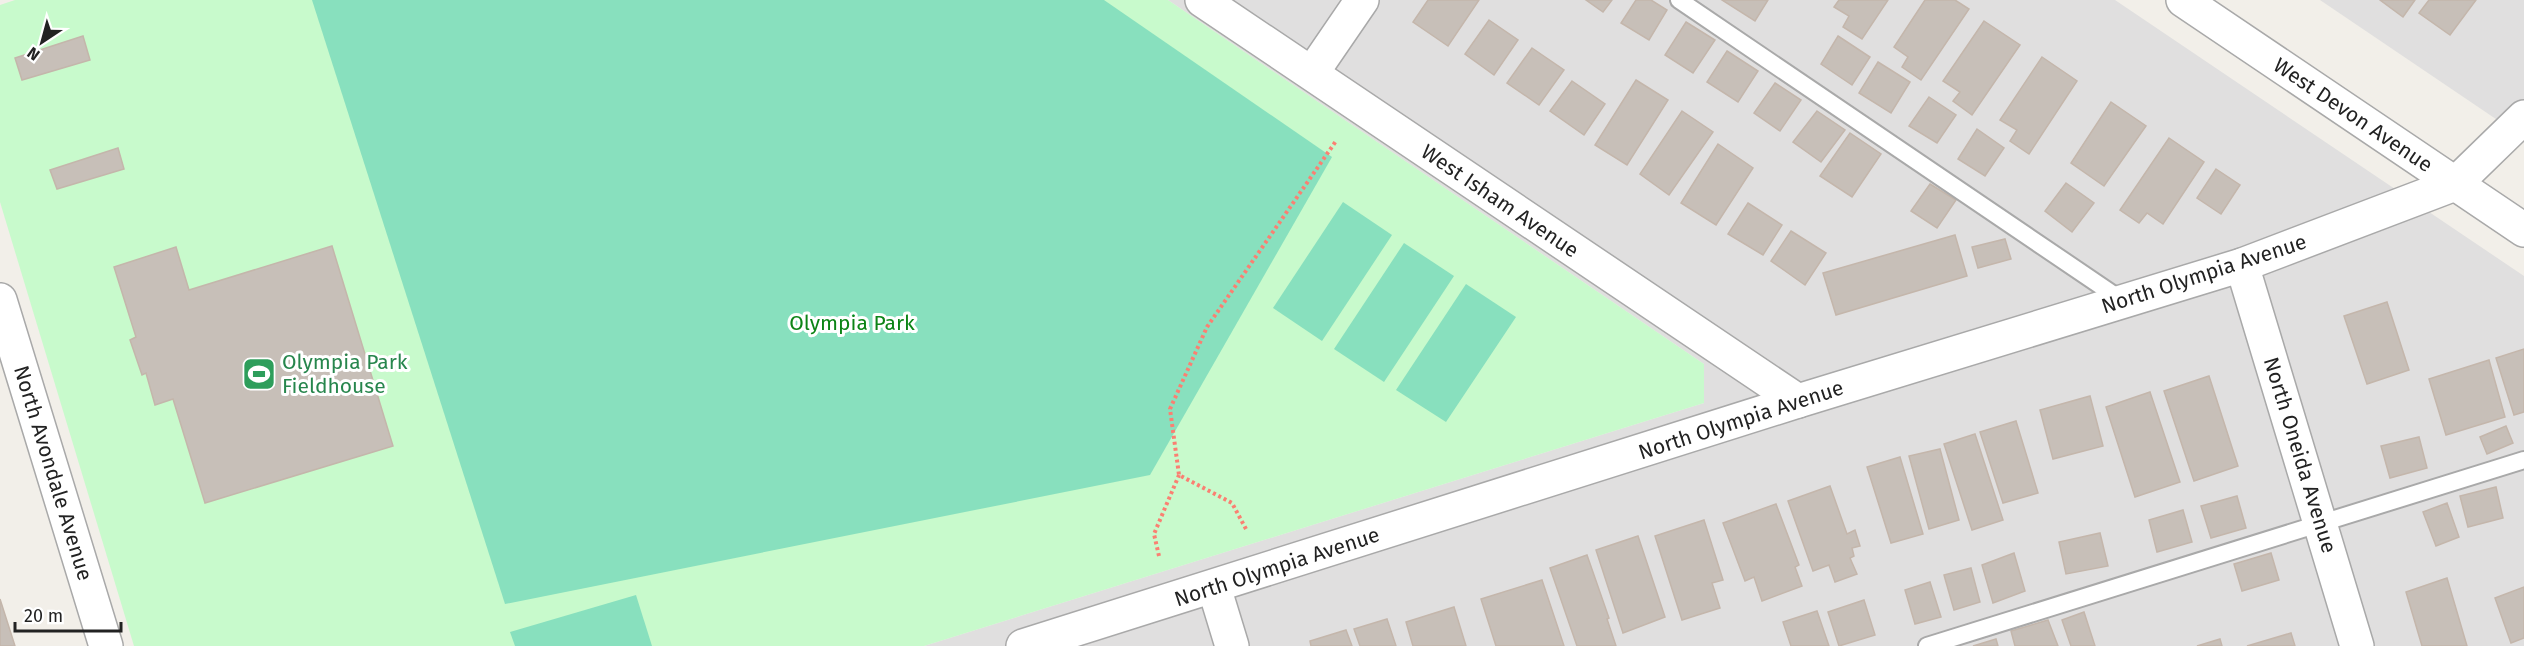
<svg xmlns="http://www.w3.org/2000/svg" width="2524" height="646" font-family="'Fira Sans',sans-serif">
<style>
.residential{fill:#e0dfdf}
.park{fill:#c8facc}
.pitch{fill:#88e0be}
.building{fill:#c7bfb8;stroke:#c4b6ab;stroke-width:1.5}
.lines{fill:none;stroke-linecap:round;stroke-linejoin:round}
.service-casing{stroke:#a9a9a9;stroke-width:20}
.minor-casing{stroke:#a9a9a9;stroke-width:36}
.tertiary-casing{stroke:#a9a9a9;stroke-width:36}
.path{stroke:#fa8072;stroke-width:4;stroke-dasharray:3 3;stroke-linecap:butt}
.service{stroke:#fff;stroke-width:16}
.minor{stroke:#fff;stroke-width:33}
.tertiary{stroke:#fff;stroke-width:33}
.labels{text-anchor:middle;stroke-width:6;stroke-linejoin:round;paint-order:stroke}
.street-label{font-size:21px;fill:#222;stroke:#fff}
.park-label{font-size:21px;fill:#0c8416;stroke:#fff}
.leisure-label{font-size:21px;fill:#27864d;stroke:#fff;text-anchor:start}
</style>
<rect width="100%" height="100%" fill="#f2efe9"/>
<g class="residential">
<path d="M 1168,0 L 2115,0 L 2524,276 L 2524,646 L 924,646 L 1704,403 L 1704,364 Z"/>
<path d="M 2320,0 L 2524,0 L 2524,138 Z"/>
</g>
<path class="park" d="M 15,0 L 1168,0 L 1704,364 L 1704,403 L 924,646 L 134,646 L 0,202 L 0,5 Z"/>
<g class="pitch">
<path d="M 312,0 L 1104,0 L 1332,157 L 1150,475 L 505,604 Z"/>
<path d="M 1343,202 L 1392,235 L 1322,341 L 1273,308 Z"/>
<path d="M 1404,243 L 1454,276 L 1384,382 L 1334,349 Z"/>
<path d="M 1466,284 L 1516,317 L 1446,422 L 1396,390 Z"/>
<path d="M 636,595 L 652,646 L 515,646 L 510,632 Z"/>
</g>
<g class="building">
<path d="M 1428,0 L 1479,0 L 1448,46 L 1413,22 Z"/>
<path d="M 1586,0 L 1612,0 L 1603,12 Z"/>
<path d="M 1636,0 L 1651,0 L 1667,10 L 1649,40 L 1621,23 Z"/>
<path d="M 1722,0 L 1768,0 L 1755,21 Z"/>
<path d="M 1839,0 L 1888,0 L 1862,39 L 1843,27 L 1849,16 L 1834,7 Z"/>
<path d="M 1925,0 L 1955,0 L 1969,9 L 1921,80 L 1902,67 L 1908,57 L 1894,47 Z"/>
<path d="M 2380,0 L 2415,0 L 2403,17 Z"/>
<path d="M 2429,0 L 2476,0 L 2450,35 L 2419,13 Z"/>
<path d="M 1489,20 L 1518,40 L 1494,75 L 1465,54 Z"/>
<path d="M 1984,21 L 2020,45 L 1972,115 L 1953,101 L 1960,92 L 1943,81 Z"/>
<path d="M 1686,22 L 1715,40 L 1693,73 L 1665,55 Z"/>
<path d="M 83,36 L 90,60 L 22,80 L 15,58 Z"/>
<path d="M 1838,36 L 1870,57 L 1852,85 L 1821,64 Z"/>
<path d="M 1532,48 L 1564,70 L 1539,105 L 1507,83 Z"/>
<path d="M 1727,51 L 1758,71 L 1738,102 L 1707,82 Z"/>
<path d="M 2042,57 L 2077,81 L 2029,154 L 2010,141 L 2017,130 L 2000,120 Z"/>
<path d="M 1878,62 L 1910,82 L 1891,113 L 1859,93 Z"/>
<path d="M 1636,80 L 1668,100 L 1627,165 L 1595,145 Z"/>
<path d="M 1572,81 L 1605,104 L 1584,135 L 1550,111 Z"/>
<path d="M 1775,83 L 1801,100 L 1780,131 L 1754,113 Z"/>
<path d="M 1929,97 L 1956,115 L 1937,143 L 1909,126 Z"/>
<path d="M 2111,102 L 2146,126 L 2104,186 L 2071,163 Z"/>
<path d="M 1682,111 L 1713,132 L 1669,195 L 1640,174 Z"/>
<path d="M 1817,111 L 1845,130 L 1821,162 L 1793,142 Z"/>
<path d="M 1977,129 L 2004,148 L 1985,176 L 1958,159 Z"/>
<path d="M 1850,133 L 1881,154 L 1852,197 L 1820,176 Z"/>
<path d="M 2169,138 L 2204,162 L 2163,224 L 2147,213 L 2139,223 L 2120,210 Z"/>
<path d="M 1718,144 L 1753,168 L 1716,225 L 1681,203 Z"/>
<path d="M 118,148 L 124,169 L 57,189 L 50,170 Z"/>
<path d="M 2216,169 L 2240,185 L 2221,214 L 2197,198 Z"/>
<path d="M 2066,183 L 2094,203 L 2072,232 L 2045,211 Z"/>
<path d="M 1930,184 L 1956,200 L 1937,228 L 1911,211 Z"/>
<path d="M 1748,203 L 1782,225 L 1763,255 L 1728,234 Z"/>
<path d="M 1791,231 L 1826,253 L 1805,285 L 1771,261 Z"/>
<path d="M 1955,235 L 1967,276 L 1836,315 L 1823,273 Z"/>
<path d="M 2005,239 L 2011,259 L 1978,268 L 1972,247 Z"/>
<path d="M 332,246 L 393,446 L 205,503 L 173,399 L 155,405 L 146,373 L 142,375 L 130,340 L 136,337 L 114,267 L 176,247 L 189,290 Z"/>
<path d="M 2387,302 L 2409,370 L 2367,384 L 2344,316 Z"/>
<path d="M 2524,349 L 2524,412 L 2514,415 L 2496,358 Z"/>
<path d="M 2489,360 L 2505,417 L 2446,435 L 2429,379 Z"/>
<path d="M 2209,376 L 2238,466 L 2194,481 L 2164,391 Z"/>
<path d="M 2150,392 L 2180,482 L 2135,497 L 2106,407 Z"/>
<path d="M 2090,396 L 2103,446 L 2053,459 L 2040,410 Z"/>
<path d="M 2016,421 L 2038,493 L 2003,503 L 1980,432 Z"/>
<path d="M 2506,426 L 2513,443 L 2487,454 L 2480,437 Z"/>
<path d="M 1975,434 L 2003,520 L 1972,530 L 1944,444 Z"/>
<path d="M 2419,437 L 2427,468 L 2390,478 L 2381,446 Z"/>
<path d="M 1940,449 L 1959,520 L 1929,529 L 1909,456 Z"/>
<path d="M 1900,457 L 1923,534 L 1891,543 L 1867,467 Z"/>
<path d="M 1830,486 L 1847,534 L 1855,530 L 1860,546 L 1852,548 L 1854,556 L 1850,558 L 1857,574 L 1835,582 L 1829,565 L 1813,571 L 1788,501 Z"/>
<path d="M 2496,487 L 2503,518 L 2468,527 L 2460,496 Z"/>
<path d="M 2237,496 L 2246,528 L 2211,538 L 2201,506 Z"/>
<path d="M 2447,503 L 2459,537 L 2436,546 L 2423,512 Z"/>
<path d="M 1776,504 L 1799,565 L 1795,567 L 1802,586 L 1762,601 L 1754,577 L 1745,581 L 1723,523 Z"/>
<path d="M 2183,510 L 2192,542 L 2157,552 L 2149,520 Z"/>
<path d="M 1704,520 L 1723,580 L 1712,583 L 1720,608 L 1682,620 L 1655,536 Z"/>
<path d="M 2100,533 L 2108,566 L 2066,574 L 2059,542 Z"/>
<path d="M 1638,536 L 1665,617 L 1623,633 L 1596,550 Z"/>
<path d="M 2014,553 L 2025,591 L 1993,603 L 1982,565 Z"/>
<path d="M 2271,553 L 2279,580 L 2242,591 L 2234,564 Z"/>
<path d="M 1587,555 L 1609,618 L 1607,619 L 1616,646 L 1577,646 L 1550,568 Z"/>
<path d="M 1971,568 L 1980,602 L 1954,610 L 1944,575 Z"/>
<path d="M 2447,578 L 2467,646 L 2422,646 L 2406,592 Z"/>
<path d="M 1542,580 L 1564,646 L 1496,646 L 1481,599 Z"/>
<path d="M 1930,582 L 1941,617 L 1915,624 L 1905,590 Z"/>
<path d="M 2524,587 L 2524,638 L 2511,643 L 2495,598 Z"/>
<path d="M 0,599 L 15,646 L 0,646 Z"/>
<path d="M 1864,600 L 1875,635 L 1839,646 L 1828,612 Z"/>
<path d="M 1454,607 L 1466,646 L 1413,646 L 1406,622 Z"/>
<path d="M 1817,611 L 1829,646 L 1791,646 L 1783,622 Z"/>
<path d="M 2084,612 L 2095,646 L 2071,646 L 2062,620 Z"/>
<path d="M 1387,619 L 1396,646 L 1360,646 L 1354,629 Z"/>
<path d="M 2048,620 L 2058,646 L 2015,646 L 2011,631 Z"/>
<path d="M 1346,630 L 1352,646 L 1311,646 L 1310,641 Z"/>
<path d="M 2291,633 L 2295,646 L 2247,646 Z"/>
<path d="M 1996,639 L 1998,646 L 1973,646 Z"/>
<path d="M 2220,639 L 2222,646 L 2197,646 Z"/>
</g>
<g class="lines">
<g class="service-casing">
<g id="service">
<path d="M 1679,0 L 2123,301"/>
<path d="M 1927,646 L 2524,460"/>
</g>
</g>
<g class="minor-casing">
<g id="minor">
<path d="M 1202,0 L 1798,401"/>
<path d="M 1312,73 L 1362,0"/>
<path d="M 2242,265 L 2357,646"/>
<path d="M 1214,587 L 1232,646"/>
<path d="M 1023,646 L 1798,401 L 2242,265 L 2455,184 L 2524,117"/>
</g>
</g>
<g class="tertiary-casing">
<g id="tertiary">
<path d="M 2183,0 L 2524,230"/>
<path d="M 0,300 L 106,646"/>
</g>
</g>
<g class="path">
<path d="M 1246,529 L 1232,503 L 1179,475 L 1170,409 L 1207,327 L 1336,141"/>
<path d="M 1159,556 L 1154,534 L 1179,475"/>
</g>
<use href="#service" class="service"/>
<use href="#minor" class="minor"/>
<use href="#tertiary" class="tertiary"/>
</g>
<defs>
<g id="stadium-square" transform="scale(1.725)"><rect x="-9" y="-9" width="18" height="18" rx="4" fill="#2e9e5b" stroke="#fff"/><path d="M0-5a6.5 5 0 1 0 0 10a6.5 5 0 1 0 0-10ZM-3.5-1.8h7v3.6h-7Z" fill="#fff"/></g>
</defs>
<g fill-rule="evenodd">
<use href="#stadium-square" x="259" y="374"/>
</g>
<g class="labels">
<g class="street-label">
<text transform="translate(2353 115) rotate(34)" y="7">West Devon Avenue</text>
<text transform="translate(1500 201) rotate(34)" y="7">West Isham Avenue</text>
<text transform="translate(2204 274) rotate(-18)" y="7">North Olympia Avenue</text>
<text transform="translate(1741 420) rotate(-18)" y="7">North Olympia Avenue</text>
<text transform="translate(2300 455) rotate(73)" y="7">North Oneida Avenue</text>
<text transform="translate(53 473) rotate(73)" y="7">North Avondale Avenue</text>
<text transform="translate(1277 567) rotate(-18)" y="7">North Olympia Avenue</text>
</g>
<g class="park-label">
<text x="852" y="330">Olympia Park</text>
</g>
<g class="leisure-label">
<text x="282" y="369">Olympia Park<tspan x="282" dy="24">Fieldhouse</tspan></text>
</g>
</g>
<g transform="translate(42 42) rotate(216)" stroke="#ffffff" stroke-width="4.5" paint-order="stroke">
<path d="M0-4.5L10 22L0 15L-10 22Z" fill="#222222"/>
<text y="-9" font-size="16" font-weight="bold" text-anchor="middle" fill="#222222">N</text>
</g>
<path d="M15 622v9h106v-9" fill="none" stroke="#222222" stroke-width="3"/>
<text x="24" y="622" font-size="18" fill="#222222" stroke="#ffffff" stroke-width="4.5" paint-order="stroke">20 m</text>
</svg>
